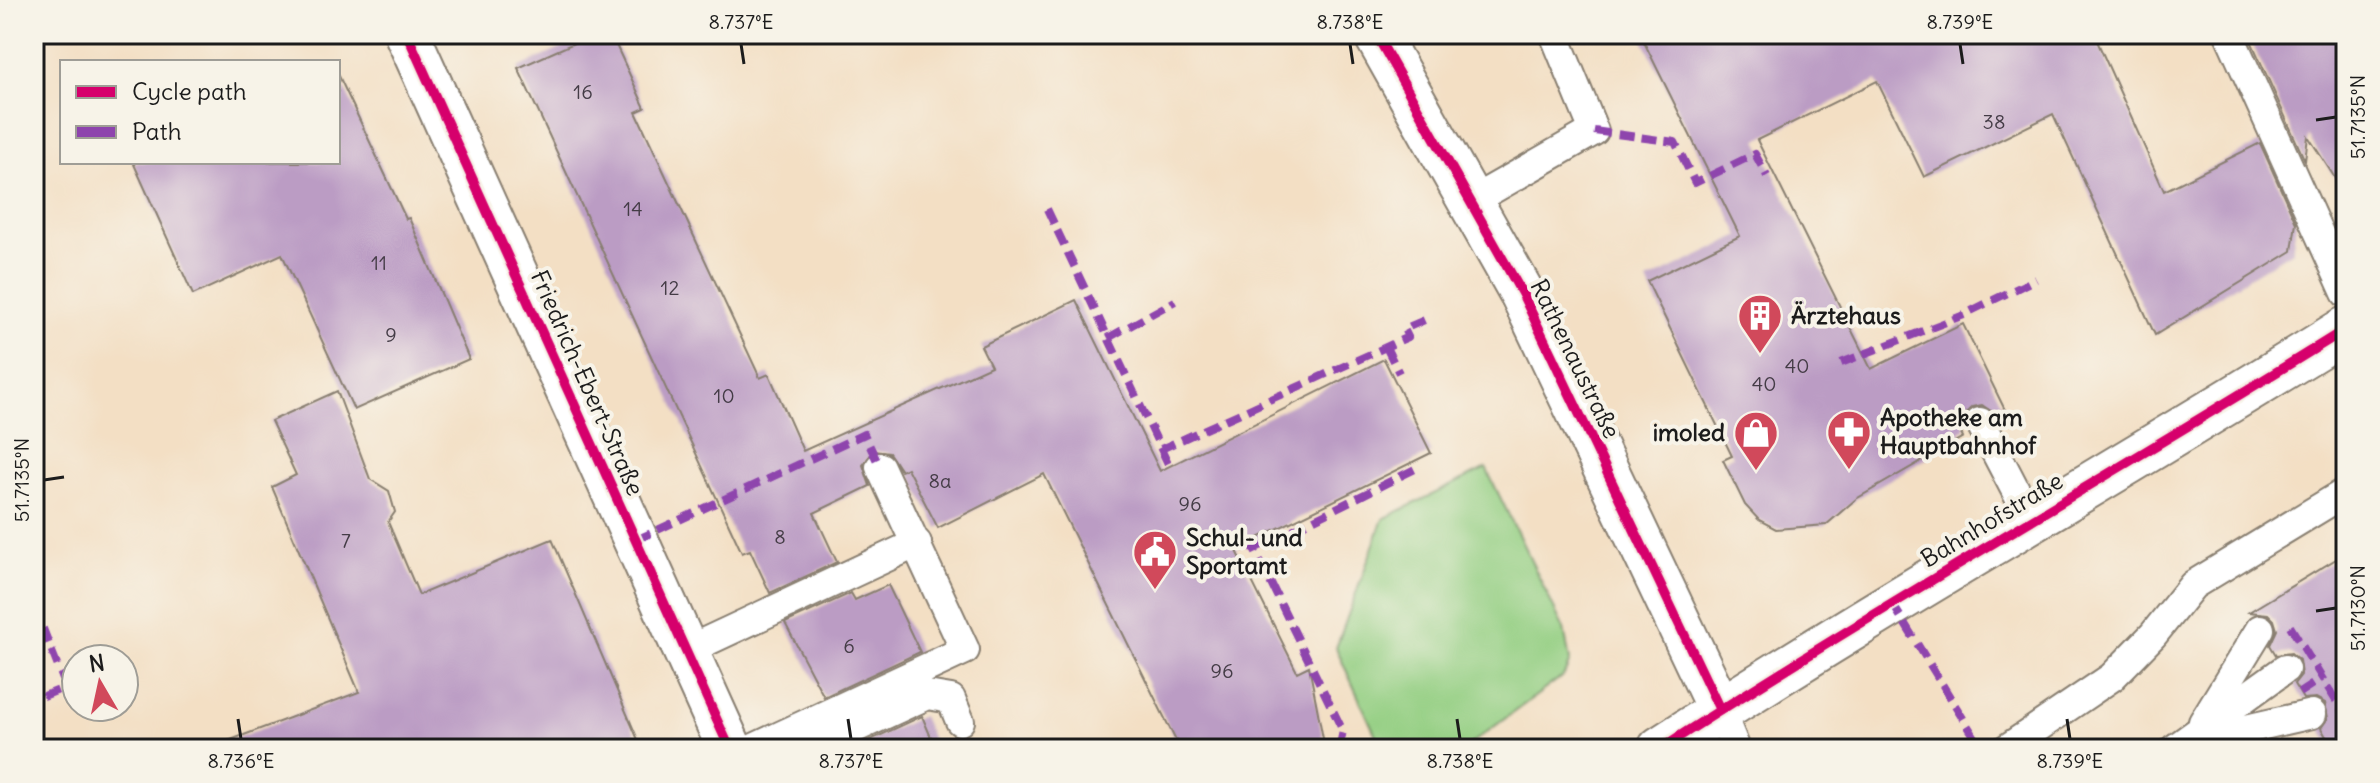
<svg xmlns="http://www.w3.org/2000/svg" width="2380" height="783" font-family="Delius,sans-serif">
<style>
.green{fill:#94cf83;stroke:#587650;stroke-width:2}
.building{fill:#bb9cc4}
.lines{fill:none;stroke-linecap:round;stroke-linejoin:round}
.service-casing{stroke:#887e70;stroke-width:32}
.minor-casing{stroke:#887e70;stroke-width:48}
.tertiary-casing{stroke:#887e70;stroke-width:48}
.secondary-casing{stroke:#887e70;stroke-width:48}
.service{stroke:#fff;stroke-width:28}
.minor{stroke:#fff;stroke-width:44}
.tertiary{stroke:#fff;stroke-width:44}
.secondary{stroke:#fff;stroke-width:44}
.quiet{stroke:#8e44ad;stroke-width:8;stroke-dasharray:16 8;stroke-linecap:butt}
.cycleway-casing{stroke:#f7f3e8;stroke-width:15}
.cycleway{stroke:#d6006c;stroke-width:10}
.ticks{fill:none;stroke:#1c1c1c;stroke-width:3}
.labels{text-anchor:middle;stroke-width:8;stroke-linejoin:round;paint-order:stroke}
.number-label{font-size:20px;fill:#443c46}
.poi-label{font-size:24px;font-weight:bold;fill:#1c1c1c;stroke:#f7f3e8;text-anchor:start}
.street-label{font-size:24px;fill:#1c1c1c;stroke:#f7f3e8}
.neatline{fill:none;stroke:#1c1c1c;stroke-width:3}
.ticks-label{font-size:20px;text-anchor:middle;fill:#1c1c1c}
</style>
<rect width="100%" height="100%" fill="#f7f3e8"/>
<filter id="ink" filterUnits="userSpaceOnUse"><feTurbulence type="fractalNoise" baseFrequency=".0125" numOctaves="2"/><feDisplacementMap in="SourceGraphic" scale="16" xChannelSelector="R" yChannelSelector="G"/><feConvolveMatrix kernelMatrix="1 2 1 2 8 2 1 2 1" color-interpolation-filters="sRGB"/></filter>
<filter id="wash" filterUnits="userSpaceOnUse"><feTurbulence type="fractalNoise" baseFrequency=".006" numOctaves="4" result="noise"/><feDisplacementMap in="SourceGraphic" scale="32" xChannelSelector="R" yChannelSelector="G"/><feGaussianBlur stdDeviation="1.8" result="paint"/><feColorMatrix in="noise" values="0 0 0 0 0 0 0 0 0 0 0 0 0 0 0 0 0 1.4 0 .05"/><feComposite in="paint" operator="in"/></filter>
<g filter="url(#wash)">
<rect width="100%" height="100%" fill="#f3dfc4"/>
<path class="green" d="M 1486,468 L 1564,629 L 1570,661 L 1564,675 L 1464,749 L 1382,749 L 1336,648 L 1383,519 Z"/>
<g id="blocks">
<g class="building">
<path d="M 594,34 L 611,34 L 645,108 L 636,112 L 691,230 L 760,378 L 769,374 L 803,451 L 991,366 L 981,346 L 1076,300 L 1160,471 L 1384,359 L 1431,453 L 1236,549 L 1297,672 L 1309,666 L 1325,749 L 1180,749 L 1044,474 L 938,528 L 907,468 L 901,471 L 889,453 L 874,451 L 863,465 L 870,486 L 814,513 L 837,562 L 770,593 L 750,550 L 742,553 L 518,68 Z"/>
<path d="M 1640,34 L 2094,34 L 2164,191 L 2260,143 L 2296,223 L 2292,251 L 2155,335 L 2053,114 L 1924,177 L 1877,81 L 1757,140 L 1871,369 L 1963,324 L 2005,410 L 1995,414 L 1982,405 L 1972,407 L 1965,414 L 1965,429 L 1960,431 L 1963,437 L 1856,499 L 1826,525 L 1776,529 L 1759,520 L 1745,505 L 1723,460 L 1732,456 L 1647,281 L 1740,236 Z"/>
<path d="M 2248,34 L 2346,34 L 2346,195 L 2308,136 L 2305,161 Z"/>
<path d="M 338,74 L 406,219 L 409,218 L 469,359 L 354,410 L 282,254 L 193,295 L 133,162 L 338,162 Z"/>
<path d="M 337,391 L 370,479 L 389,491 L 395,512 L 388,522 L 419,595 L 552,539 L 642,749 L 221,749 L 220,744 L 359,692 L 272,487 L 296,475 L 271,421 Z"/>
<path d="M 2346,553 L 2346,749 L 2333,749 L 2321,728 L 2328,718 L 2325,703 L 2316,698 L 2303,699 L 2294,684 L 2301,675 L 2299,660 L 2291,653 L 2276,655 L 2270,645 L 2277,630 L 2274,620 L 2268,614 L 2249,612 Z"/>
<path d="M 888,585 L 920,652 L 824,697 L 785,623 L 851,593 L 855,600 Z"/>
<path d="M 922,716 L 936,749 L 851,749 Z"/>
</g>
</g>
</g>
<g filter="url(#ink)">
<use href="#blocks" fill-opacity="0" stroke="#887e70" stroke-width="2"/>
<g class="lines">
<g class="service-casing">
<g id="service">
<path d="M 2229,34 L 2346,293"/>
<path d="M 1470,202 L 1594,131 L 1554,34"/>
<path d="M 1980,422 L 2031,520"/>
<path d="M 686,651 L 917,543"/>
<path d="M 1720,710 L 1736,749"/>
<path d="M 2203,722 L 2260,629"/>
<path d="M 2195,736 L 2242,730 L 2312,714"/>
<path d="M 752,749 L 965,650 L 880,467"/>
<path d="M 810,749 L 927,695 L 951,699 L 960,721"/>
<path d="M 2006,749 L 2112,677 L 2153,635 L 2193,585 L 2346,492"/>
<path d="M 2174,749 L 2285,669"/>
</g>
</g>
<g class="minor-casing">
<path id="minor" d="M 407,34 L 730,749"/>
</g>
<g class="tertiary-casing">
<path id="tertiary" d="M 1376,34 L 1523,295 L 1720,710"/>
</g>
<g class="secondary-casing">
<path id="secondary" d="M 1660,749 C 1885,603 2119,471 2346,329"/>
</g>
<use href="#service" class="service"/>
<use href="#minor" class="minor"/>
<use href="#tertiary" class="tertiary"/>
<use href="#secondary" class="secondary"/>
<g class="quiet">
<path d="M 1594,131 L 1675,142 L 1695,183 L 1755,154 L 1767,176"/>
<path d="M 1047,209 L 1161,449 L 1408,337 L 1404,329 L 1429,318"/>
<path d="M 1971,311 L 2036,279"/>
<path d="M 1108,338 L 1175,301"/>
<path d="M 1386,347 L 1399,373"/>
<path d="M 1841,363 L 1964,315"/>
<path d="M 1161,449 L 1170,468"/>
<path d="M 636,540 L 864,434 L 880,467"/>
<path d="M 1892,603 L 1982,749"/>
<path d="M 34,606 L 66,687 L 34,700"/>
<path d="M 2290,626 L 2346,717"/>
<path d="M 2299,693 L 2322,678"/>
<path d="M 1339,749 L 1343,731 L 1254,549 L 1419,467"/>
</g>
<g class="cycleway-casing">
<g id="cycleway">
<path d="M 407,34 L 730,749"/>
<path d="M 1376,34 L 1523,295 L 1720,710"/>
<path d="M 1660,749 C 1885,603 2119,471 2346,329"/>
</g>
</g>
<use href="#cycleway" class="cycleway"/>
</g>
</g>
<path class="ticks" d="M 741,44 L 744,64M 1350,44 L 1353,64M 1960,44 L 1963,64M 2316,120 L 2336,117M 44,480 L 64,477M 2316,611 L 2336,608M 238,719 L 241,739M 848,719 L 851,739M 1457,719 L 1460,739M 2067,719 L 2070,739"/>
<defs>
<g id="building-pin" transform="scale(2.3)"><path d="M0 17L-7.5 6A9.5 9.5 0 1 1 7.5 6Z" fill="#d1495b" stroke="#f7f3e8"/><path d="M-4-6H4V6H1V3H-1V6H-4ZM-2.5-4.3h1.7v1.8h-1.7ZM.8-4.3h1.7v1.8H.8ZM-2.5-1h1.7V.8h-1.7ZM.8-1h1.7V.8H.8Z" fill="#fff"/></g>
<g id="pharmacy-pin" transform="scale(2.3)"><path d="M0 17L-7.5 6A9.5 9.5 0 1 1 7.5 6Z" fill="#d1495b" stroke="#f7f3e8"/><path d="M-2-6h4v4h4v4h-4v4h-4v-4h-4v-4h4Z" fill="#fff"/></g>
<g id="shop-pin" transform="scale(2.3)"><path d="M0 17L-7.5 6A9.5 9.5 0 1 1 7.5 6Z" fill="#d1495b" stroke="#f7f3e8"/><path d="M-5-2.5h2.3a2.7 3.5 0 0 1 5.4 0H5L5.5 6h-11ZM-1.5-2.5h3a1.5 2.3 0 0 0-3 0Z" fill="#fff"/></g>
<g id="civic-pin" transform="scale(2.3)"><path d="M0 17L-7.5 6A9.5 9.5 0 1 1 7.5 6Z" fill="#d1495b" stroke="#f7f3e8"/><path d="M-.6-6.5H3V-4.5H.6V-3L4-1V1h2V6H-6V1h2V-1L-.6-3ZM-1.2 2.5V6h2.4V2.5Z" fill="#fff"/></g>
</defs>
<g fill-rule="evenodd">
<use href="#building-pin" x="1760" y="316"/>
<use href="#pharmacy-pin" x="1849" y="432"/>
<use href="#shop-pin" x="1756" y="433"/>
<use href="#civic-pin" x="1155" y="552"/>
</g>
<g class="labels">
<g class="number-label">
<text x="583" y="99">16</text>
<text x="1994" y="129">38</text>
<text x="633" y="216">14</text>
<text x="379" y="270">11</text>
<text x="670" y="295">12</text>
<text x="391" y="342">9</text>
<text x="1797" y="373">40</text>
<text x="1764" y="391">40</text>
<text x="724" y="403">10</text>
<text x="940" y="488">8a</text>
<text x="1190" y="511">96</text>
<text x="780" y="544">8</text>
<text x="346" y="548">7</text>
<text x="849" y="653">6</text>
<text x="1222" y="678">96</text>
</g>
<g class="poi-label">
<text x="1791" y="324">Ärztehaus</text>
<text x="1880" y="426">Apotheke am<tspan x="1880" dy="28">Hauptbahnhof</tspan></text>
<text x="1725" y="441" text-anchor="end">imoled</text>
<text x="1186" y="546">Schul- und<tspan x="1186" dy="28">Sportamt</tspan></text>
</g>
<g class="street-label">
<text transform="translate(1575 359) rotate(64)" y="8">Rathenaustraße</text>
<text transform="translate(587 383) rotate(66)" y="8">Friedrich-Ebert-Straße</text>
<text transform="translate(1992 520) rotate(-31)" y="8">Bahnhofstraße</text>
</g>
</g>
<rect width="2380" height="783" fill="none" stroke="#f7f3e8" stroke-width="88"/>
<rect x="60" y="60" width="280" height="104" fill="#f7f3e8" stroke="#9f9d96" stroke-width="2"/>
<rect x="76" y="86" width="40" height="12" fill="#d6006c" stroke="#9f9d96" stroke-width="2"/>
<text x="132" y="100" font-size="24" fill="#1c1c1c">Cycle path</text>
<rect x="76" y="126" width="40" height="12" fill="#8e44ad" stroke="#9f9d96" stroke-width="2"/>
<text x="132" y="140" font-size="24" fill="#1c1c1c">Path</text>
<g transform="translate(100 683) rotate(351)"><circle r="38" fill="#f7f3e8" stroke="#9f9d96" stroke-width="2"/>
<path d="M0-6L14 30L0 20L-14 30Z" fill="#d1495b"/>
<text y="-12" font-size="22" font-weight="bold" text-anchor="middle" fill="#1c1c1c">N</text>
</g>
<rect x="44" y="44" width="2292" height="695" class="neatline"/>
<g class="ticks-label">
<text x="741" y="29">8.737°E</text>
<text x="1350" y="29">8.738°E</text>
<text x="1960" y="29">8.739°E</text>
<text transform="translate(2358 117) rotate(-90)" y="7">51.7135°N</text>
<text transform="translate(22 480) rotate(-90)" y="7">51.7135°N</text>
<text transform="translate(2358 608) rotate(-90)" y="7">51.7130°N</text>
<text x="241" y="768">8.736°E</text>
<text x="851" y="768">8.737°E</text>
<text x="1460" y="768">8.738°E</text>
<text x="2070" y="768">8.739°E</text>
</g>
</svg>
